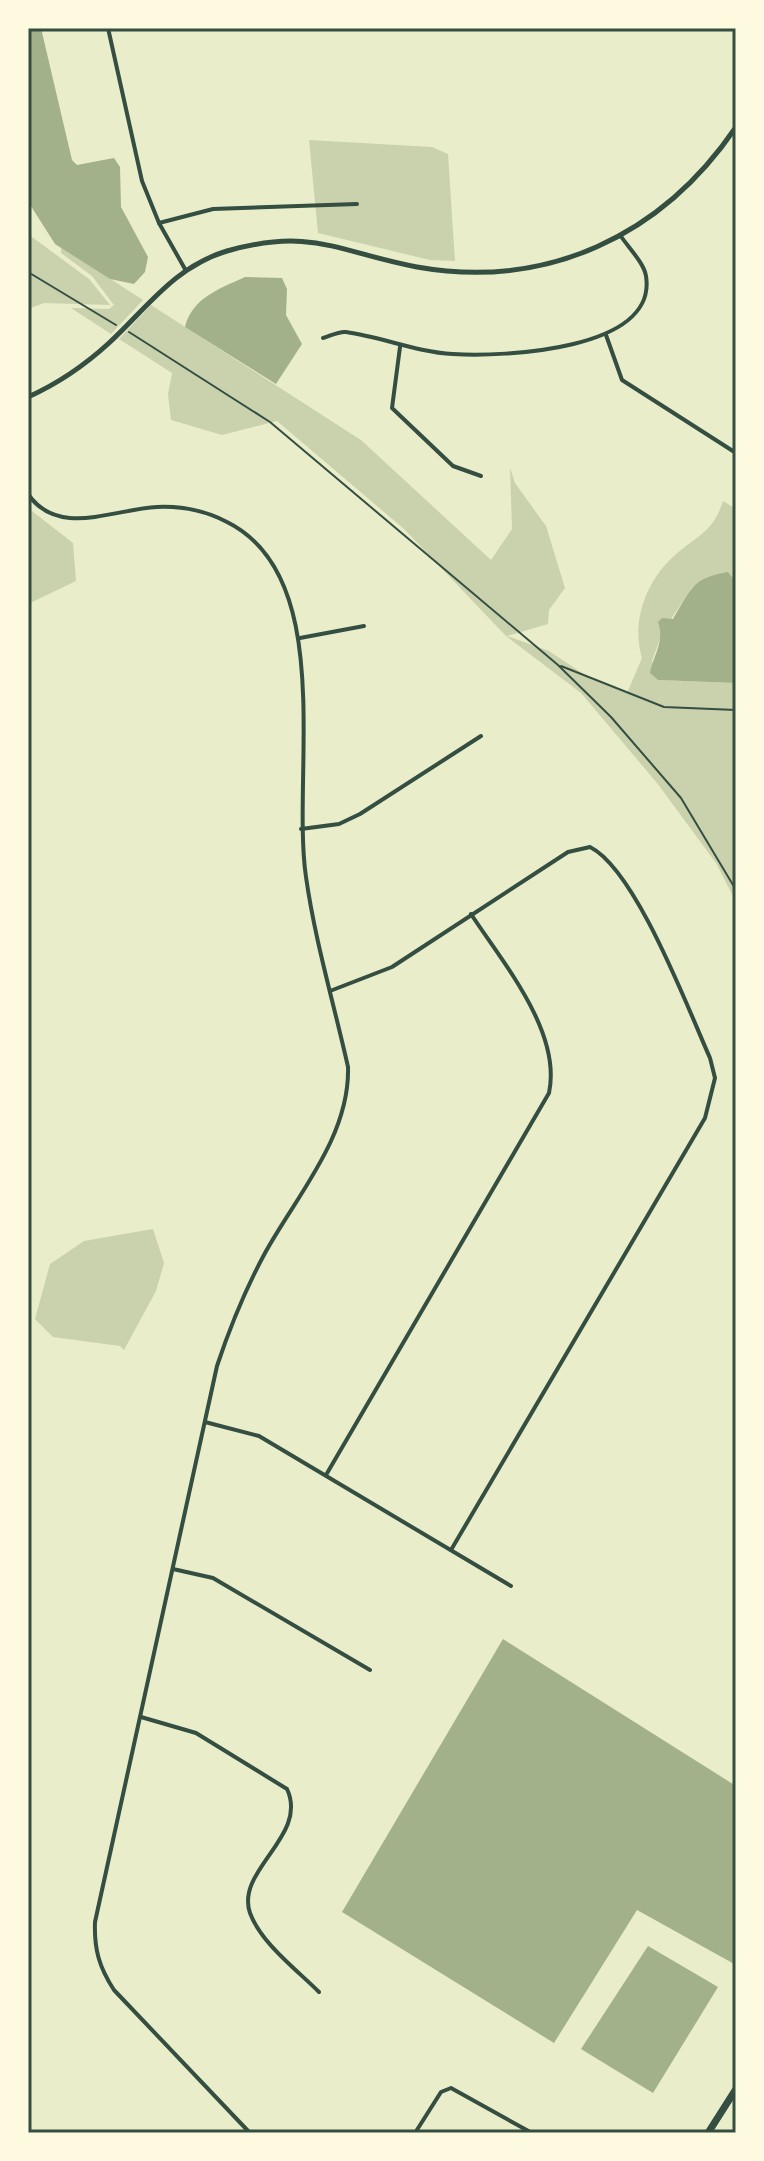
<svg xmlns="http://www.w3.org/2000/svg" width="764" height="2161" font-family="'Noto Sans',sans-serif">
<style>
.green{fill:#cad2ad}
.water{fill:#a3b18a}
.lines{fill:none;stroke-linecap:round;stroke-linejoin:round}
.path{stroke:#344e41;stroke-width:2}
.minor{stroke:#344e41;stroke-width:4}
.tertiary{stroke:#344e41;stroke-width:5}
.motorway{stroke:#344e41;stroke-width:7}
.neatline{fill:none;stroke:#344e41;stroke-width:3}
</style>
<rect width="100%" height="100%" fill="#e9edc9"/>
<g class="green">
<path d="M 309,140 L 432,147 L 448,154 L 455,261 L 430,260 L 318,233 Z"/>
<path d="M 28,234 L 89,279 L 110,305 L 44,303 L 28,309 Z"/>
<path d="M 61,247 L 143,300 L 111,334 L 71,308 L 109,309 L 114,305 L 92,276 L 61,253 Z"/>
<path d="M 151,305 L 361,440 L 491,560 L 512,529 L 510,468 L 515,483 L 546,526 L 565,588 L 549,610 L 548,624 L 507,636 L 549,651 L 591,679 L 627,693 L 642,658 C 631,622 646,581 674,556 C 697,535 713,533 723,501 L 736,509 L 736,582 L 734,577 L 692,587 L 662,633 L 652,661 L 658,680 L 736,683 L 736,902 L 716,863 L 657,783 L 581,693 L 506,636 L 404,529 L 277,421 L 222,435 L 171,420 L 168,394 L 172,373 L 119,339 Z"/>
<path d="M 28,508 L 73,543 L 76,581 L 28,604 Z"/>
<path d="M 153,1229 L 164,1263 L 156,1291 L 124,1350 L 120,1346 L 53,1337 L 35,1319 L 50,1264 L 84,1241 Z"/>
</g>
<g class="water">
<path d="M 28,28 L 41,28 L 72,160 L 77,165 L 114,158 L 120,167 L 121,207 L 148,257 L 145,272 L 134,284 L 110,279 L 55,244 L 29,203 Z"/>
<path d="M 245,277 L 282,278 L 287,289 L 286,315 L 302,344 L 276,384 L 185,327 C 192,298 219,289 245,277 Z"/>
<path d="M 728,572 L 736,582 L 736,683 L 658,680 L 650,673 C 654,654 665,641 658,622 L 662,618 L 673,619 C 691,589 692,578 728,572 Z"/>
<path d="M 503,1639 L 736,1786 L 736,1965 L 637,1910 L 554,2043 L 342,1912 Z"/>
<path d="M 648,1946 L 718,1987 L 653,2093 L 581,2049 Z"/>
</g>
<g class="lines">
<g class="path">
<path d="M 28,272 L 116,325"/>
<path d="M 129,332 L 270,422 L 558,665 L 611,717 L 681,798 L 736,890"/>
<path d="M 561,666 L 664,707 L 736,710"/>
</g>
<g class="minor">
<path d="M 108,28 L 142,181 L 159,223 L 185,269"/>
<path d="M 159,223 L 213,209 L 357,204"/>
<path d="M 606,335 L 622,380 L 736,453"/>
<path d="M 323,338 C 330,336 339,331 346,332 C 382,337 416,352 453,354 C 502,357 658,351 646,276 C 644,263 628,247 620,235"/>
<path d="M 400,347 L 392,408 L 453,466 L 481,476"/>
<path d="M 28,494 C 58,538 114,509 157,507 C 181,506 206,511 227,522 C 338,577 291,776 306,877 C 315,941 334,1004 348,1067 C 350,1136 297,1195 265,1253 C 245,1290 230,1327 217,1366 L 95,1922 C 94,1949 99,1967 114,1990 L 250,2133"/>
<path d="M 300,638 L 364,626"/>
<path d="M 301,829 L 339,824 L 360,814 L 481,736"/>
<path d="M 330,991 L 392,967 L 568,852 L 590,847 C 636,870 688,1009 710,1058 L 715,1078 L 705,1118 L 451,1550"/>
<path d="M 205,1422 L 259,1436 L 511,1586"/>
<path d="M 326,1475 L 549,1093 C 562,1032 503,963 471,914"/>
<path d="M 173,1569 L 213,1578 L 370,1670"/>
<path d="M 141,1717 L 196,1733 L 287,1789 C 309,1836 235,1870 250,1913 C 261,1943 297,1970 319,1992"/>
<path d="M 415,2133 L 441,2092 L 451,2088 L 532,2133"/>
</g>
<path class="tertiary" d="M 28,397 C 57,384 85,365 109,343 C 147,308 174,267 227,251 C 312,227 338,252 417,267 C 547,290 662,236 736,127"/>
<path class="motorway" d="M 708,2133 L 736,2089"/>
</g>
<rect width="764" height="2161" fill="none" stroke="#fefae0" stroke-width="60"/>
<rect x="30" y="30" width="704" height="2101" class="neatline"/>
</svg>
